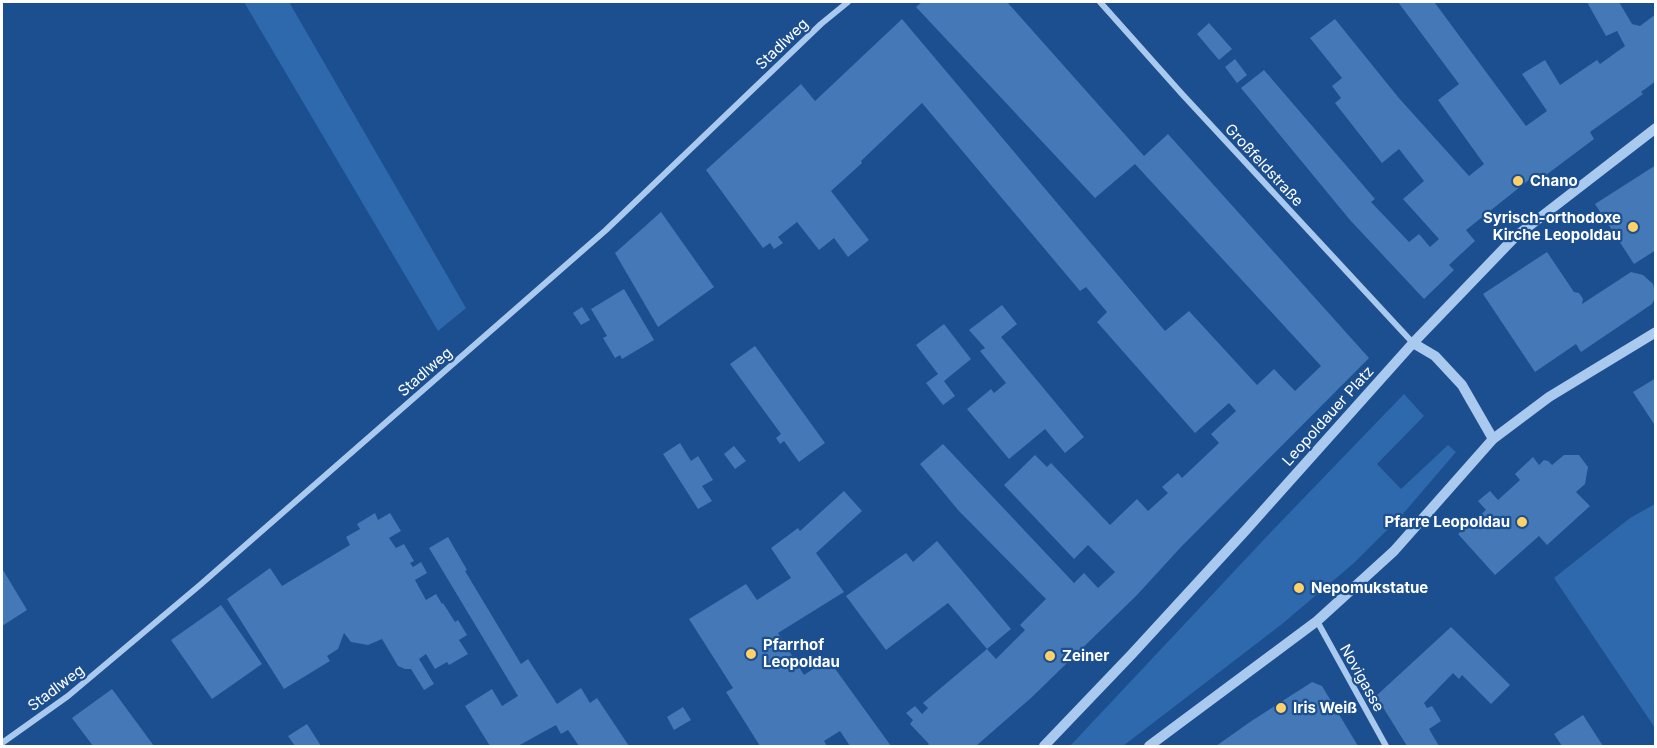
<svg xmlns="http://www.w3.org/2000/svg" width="1657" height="748" font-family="Inter,sans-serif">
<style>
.green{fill:#2e69ad}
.building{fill:#4478b7}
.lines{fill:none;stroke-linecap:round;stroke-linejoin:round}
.minor{stroke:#a9c9ee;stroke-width:6}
.tertiary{stroke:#a9c9ee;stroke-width:10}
.poi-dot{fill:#ffd166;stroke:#1b4f8f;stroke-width:2}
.labels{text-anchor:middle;stroke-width:4.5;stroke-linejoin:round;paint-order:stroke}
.street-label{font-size:15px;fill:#fff;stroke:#1b4f8f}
.poi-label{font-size:15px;font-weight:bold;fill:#fff;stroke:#1b4f8f;text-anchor:start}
</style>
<rect width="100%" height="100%" fill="#1b4f8f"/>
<g class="green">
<path d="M 244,2 L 289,2 L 466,308 L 438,331 Z"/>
<path d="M 1404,394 L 1424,416 L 1377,464 L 1401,489 L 1448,445 L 1456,452 L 1402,515 L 1354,563 L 1282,624 L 1123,746 L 1070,746 L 1271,532 Z"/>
<path d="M 1655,504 L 1655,728 L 1554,578 L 1630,518 Z"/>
</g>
<g class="building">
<path d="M 922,2 L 1007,2 L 1144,156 L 1168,134 L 1369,358 L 1181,547 L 1137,595 L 1031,698 L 976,746 L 927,746 L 929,744 L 910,724 L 913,720 L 906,713 L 915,706 L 922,714 L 928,708 L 923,703 L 987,649 L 996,659 L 1025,630 L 1020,625 L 1046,599 L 958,510 L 920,464 L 943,444 L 1074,583 L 1084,573 L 1098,588 L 1115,572 L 1088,545 L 1074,559 L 1004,485 L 1035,455 L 1047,467 L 1051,463 L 1110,525 L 1137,499 L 1148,511 L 1168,493 L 1162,487 L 1178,473 L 1182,478 L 1219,443 L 1211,434 L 1236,411 L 1229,403 L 1195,433 L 1097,322 L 1107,312 L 1086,287 L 1080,291 L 922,103 L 861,161 L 862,163 L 831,191 L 869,240 L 848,257 L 834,238 L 819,250 L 797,222 L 778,237 L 783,243 L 774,249 L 770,243 L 763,248 L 706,170 L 801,84 L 815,101 L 902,19 L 1165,331 L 1189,311 L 1257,385 L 1274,369 L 1295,391 L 1321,366 L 1135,164 L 1095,198 L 916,7 Z"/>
<path d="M 1398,2 L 1437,2 L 1435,3 L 1526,126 L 1547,111 L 1522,74 L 1545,60 L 1560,85 L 1597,60 L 1600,64 L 1625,46 L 1617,31 L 1606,36 L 1587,2 L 1619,2 L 1632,24 L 1640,26 L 1656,14 L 1656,81 L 1641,92 L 1643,94 L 1590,132 L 1594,139 L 1534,184 L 1530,179 L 1466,230 L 1475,241 L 1449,265 L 1454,270 L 1424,299 L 1350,220 L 1241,88 L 1264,70 L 1375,199 L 1371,202 L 1409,242 L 1419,234 L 1430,247 L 1439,239 L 1403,199 L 1424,181 L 1399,149 L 1382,163 L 1335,103 L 1341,98 L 1332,86 L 1342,78 L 1310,38 L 1335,19 L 1398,97 L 1469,176 L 1484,164 L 1438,100 L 1459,84 Z"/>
<path d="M 1209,23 L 1232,49 L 1219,60 L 1197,34 Z"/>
<path d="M 1235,59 L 1247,75 L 1237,83 L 1225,67 Z"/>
<path d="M 1656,165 L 1656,250 L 1634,264 L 1595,204 Z"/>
<path d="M 661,212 L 714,287 L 658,327 L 615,253 Z"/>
<path d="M 1547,252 L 1574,292 L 1579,293 L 1583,299 L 1582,304 L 1631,272 L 1643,275 L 1653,284 L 1656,296 L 1652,304 L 1581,352 L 1576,344 L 1535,372 L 1483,294 Z"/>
<path d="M 624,289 L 654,340 L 622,359 L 620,355 L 615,358 L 603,338 L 607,336 L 591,309 Z"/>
<path d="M 1002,305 L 1017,324 L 1001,337 L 1084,437 L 1065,453 L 1045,429 L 1009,459 L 967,409 L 991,389 L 994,393 L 1006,383 L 980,351 L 985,348 L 969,330 Z"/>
<path d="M 582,307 L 590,320 L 581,325 L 573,313 Z"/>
<path d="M 944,324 L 971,359 L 944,381 L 955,396 L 943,405 L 926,383 L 938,374 L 916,345 Z"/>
<path d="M 755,346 L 825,443 L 799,462 L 784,441 L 780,444 L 776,438 L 781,434 L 730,364 Z"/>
<path d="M 1656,378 L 1656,427 L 1633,392 Z"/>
<path d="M 680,443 L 691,461 L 698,456 L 713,480 L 702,486 L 712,501 L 698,509 L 663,454 Z"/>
<path d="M 734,446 L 746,461 L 735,469 L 724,454 Z"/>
<path d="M 1564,455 L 1579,455 L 1588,467 L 1585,484 L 1576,492 L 1590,506 L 1547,545 L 1539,536 L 1495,575 L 1458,534 L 1486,510 L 1478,501 L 1490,491 L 1498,500 L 1520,480 L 1515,474 L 1533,457 L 1539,465 L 1544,460 L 1548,461 L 1552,465 Z"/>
<path d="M 844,491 L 862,511 L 816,553 L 844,592 L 778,633 L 804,675 L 828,659 L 891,746 L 850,746 L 840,731 L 824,741 L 827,746 L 760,746 L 726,692 L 733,688 L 689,619 L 746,584 L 757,600 L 791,578 L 771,548 L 798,528 L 800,531 Z"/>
<path d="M 375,513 L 378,520 L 390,513 L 401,531 L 389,538 L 396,548 L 404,544 L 414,561 L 410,563 L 413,567 L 421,562 L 427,573 L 415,580 L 426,600 L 436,594 L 442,604 L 443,603 L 455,622 L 458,620 L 467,635 L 459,640 L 468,654 L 449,665 L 447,662 L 435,669 L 426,654 L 419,659 L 434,684 L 424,690 L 411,669 L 405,669 L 398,666 L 382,639 L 368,645 L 351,642 L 344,633 L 338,649 L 327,656 L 330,661 L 284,689 L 227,599 L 270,568 L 282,586 L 350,545 L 346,537 L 360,529 L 357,524 Z"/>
<path d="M 448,537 L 467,570 L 465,571 L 521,664 L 528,659 L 557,704 L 581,688 L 590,703 L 597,698 L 629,746 L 579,746 L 568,730 L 561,734 L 556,725 L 518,746 L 490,746 L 465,706 L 492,689 L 502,706 L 518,696 L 429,548 Z"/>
<path d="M 937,541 L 1011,629 L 987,649 L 948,603 L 886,650 L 846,596 L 906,553 L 913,562 Z"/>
<path d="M 3,570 L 27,610 L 2,626 L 2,571 Z"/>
<path d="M 221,605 L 262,664 L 212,699 L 171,640 Z"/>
<path d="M 1451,627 L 1510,685 L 1491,704 L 1462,675 L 1459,679 L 1453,673 L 1424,703 L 1427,708 L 1432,706 L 1441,721 L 1429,729 L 1439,746 L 1407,746 L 1376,696 Z"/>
<path d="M 1312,682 L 1322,686 L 1358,746 L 1216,746 L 1250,722 Z"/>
<path d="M 112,689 L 154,746 L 93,746 L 72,718 Z"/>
<path d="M 683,707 L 691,720 L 674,730 L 667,717 Z"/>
<path d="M 1583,715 L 1603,746 L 1562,746 L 1554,734 Z"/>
<path d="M 307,724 L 321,746 L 295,746 L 288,736 Z"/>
</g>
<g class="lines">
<g class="minor">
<path d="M 1100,2 L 1182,94 L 1413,343"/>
<path d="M 1317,621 L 1386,746"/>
<path d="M 2,743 L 68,696 L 200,585 L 606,230 L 821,24 L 848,2"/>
</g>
<g class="tertiary">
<path d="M 1413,343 L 1435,356 L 1462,385 L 1493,439"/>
<path d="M 1044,746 L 1132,654 L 1245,531 L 1413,343 L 1515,237 L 1656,128"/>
<path d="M 1149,746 L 1317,621 L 1394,551 L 1493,439 L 1549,397 L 1656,332"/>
</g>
</g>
<g class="poi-dot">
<circle cx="1518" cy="181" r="6"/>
<circle cx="1633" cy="227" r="6"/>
<circle cx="1522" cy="522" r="6"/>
<circle cx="1299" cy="588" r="6"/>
<circle cx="751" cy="654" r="6"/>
<circle cx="1050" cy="656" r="6"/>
<circle cx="1281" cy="708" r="6"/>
</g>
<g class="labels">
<g class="street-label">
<text transform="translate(782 44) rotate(-44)" y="5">Stadlweg</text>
<text transform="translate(1264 165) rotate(47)" y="5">Großfeldstraße</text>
<text transform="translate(425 372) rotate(-41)" y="5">Stadlweg</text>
<text transform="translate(1328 416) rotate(-48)" y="5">Leopoldauer Platz</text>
<text transform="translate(1362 678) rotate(61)" y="5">Novigasse</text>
<text transform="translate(56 688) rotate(-37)" y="5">Stadlweg</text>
</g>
<g class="poi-label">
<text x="1530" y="186">Chano</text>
<text x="1621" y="223" text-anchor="end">Syrisch-orthodoxe<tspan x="1621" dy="17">Kirche Leopoldau</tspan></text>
<text x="1510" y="527" text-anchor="end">Pfarre Leopoldau</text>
<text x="1311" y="593">Nepomukstatue</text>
<text x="763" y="650">Pfarrhof<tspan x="763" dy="17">Leopoldau</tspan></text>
<text x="1062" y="661">Zeiner</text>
<text x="1293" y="713">Iris Weiß</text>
</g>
</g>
<rect width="1657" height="748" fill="none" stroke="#ffffff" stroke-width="6"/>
</svg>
